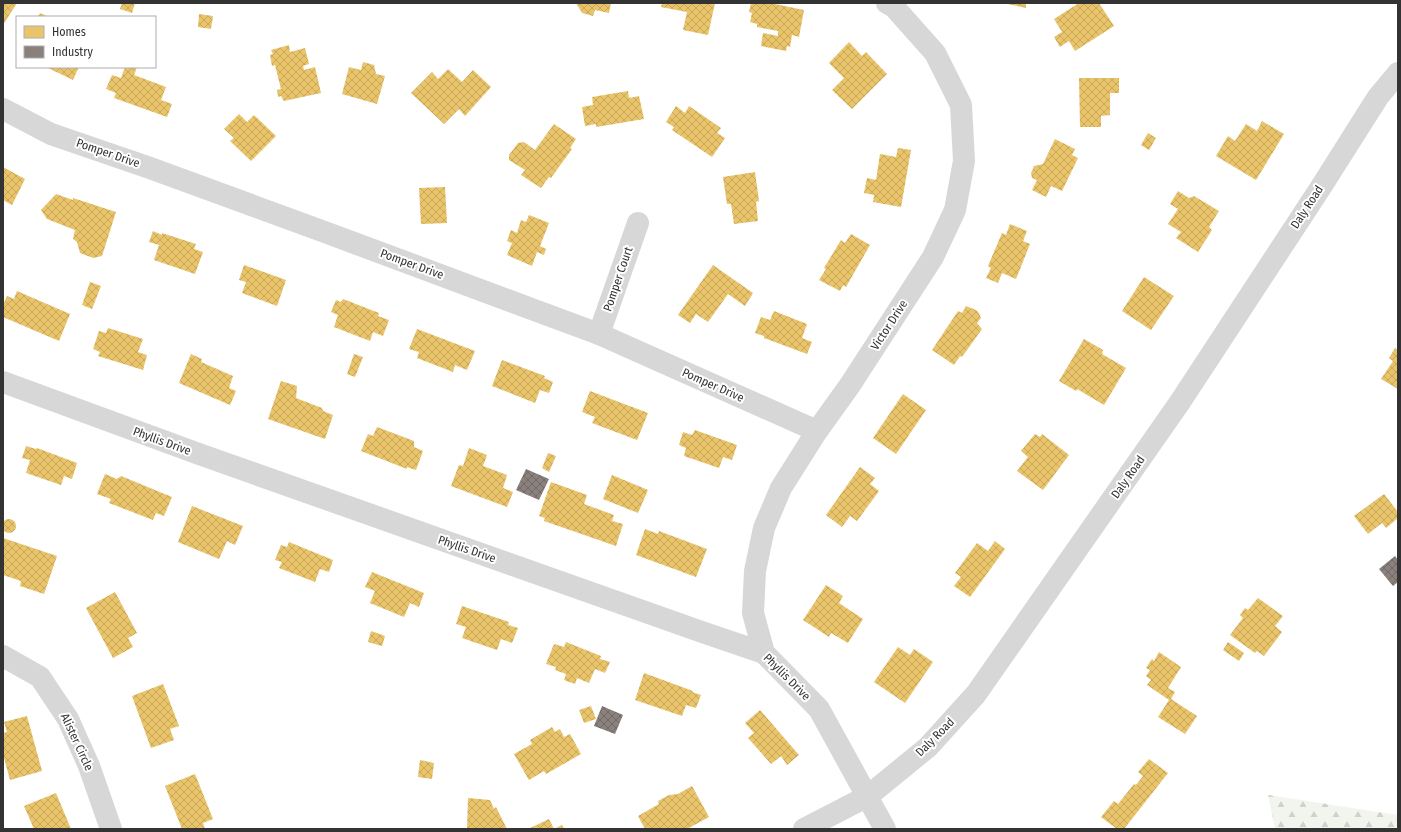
<svg xmlns="http://www.w3.org/2000/svg" width="1401" height="832" font-family="'Fira Sans Condensed',sans-serif">
<style>
.forest{fill:url(#forest-firs)}
.homes{fill:url(#homes-cross-hatch)}
.industry{fill:url(#industry-cross-hatch)}
.lines{fill:none;stroke-linecap:round;stroke-linejoin:round}
.minor{stroke:#d7d7d7;stroke-width:22}
.tertiary{stroke:#d7d7d7;stroke-width:22}
.labels{text-anchor:middle;stroke-width:4;stroke-linejoin:round;paint-order:stroke}
.street-label{font-size:12px;fill:#333;stroke:#fff}
</style>
<defs>
<pattern id="forest-firs" width="22" height="20" patternUnits="userSpaceOnUse"><rect width="22" height="20" fill="#f1f5ed"/><path d="M5 1l3.5 6h-7zM16 11l3.5 6h-7z" fill="#cfd2cc"/></pattern>
<pattern id="homes-cross-hatch" width="8" height="8" patternUnits="userSpaceOnUse"><rect width="8" height="8" fill="#e9c46a"/><path d="M0 0l8 8M0 8l8-8" fill="none" stroke="#c8a95c"/></pattern>
<pattern id="industry-cross-hatch" width="8" height="8" patternUnits="userSpaceOnUse"><rect width="8" height="8" fill="#8a817c"/><path d="M0 0l8 8M0 8l8-8" fill="none" stroke="#716a66"/></pattern>
</defs>
<rect width="100%" height="100%" fill="#fff"/>
<path class="forest" d="M 1268,795 L 1398,815 L 1398,829 L 1275,829 Z"/>
<g class="homes">
<path d="M 3,3 L 17,3 L 3,25 Z"/>
<path d="M 122,3 L 135,3 L 132,13 L 120,9 Z"/>
<path d="M 576,3 L 611,3 L 609,13 L 595,10 L 593,16 L 582,13 Z"/>
<path d="M 662,3 L 715,3 L 708,35 L 683,30 L 687,12 L 661,7 Z"/>
<path d="M 751,3 L 770,3 L 804,10 L 799,37 L 792,35 L 790,47 L 787,46 L 786,51 L 761,46 L 763,33 L 778,36 L 778,31 L 757,27 L 757,24 L 750,22 L 752,13 L 749,12 Z"/>
<path d="M 1003,3 L 1026,3 L 1026,8 Z"/>
<path d="M 1079,3 L 1099,3 L 1114,26 L 1075,51 L 1069,41 L 1060,47 L 1054,37 L 1062,32 L 1054,19 Z"/>
<path d="M 40,13 L 49,17 L 38,17 Z"/>
<path d="M 199,14 L 213,16 L 211,29 L 198,27 Z"/>
<path d="M 849,42 L 862,56 L 866,52 L 887,74 L 852,109 L 832,90 L 844,78 L 829,63 Z"/>
<path d="M 289,45 L 290,52 L 305,48 L 309,64 L 303,66 L 304,70 L 315,67 L 321,93 L 284,101 L 281,96 L 278,97 L 277,90 L 281,89 L 275,65 L 272,66 L 270,55 L 273,54 L 271,50 Z"/>
<path d="M 363,62 L 374,65 L 376,74 L 385,76 L 377,104 L 342,94 L 349,67 L 361,70 Z"/>
<path d="M 46,67 L 79,67 L 73,80 Z"/>
<path d="M 125,67 L 137,67 L 134,75 L 166,87 L 161,100 L 172,104 L 167,117 L 114,98 L 116,93 L 106,89 L 112,75 L 121,78 Z"/>
<path d="M 448,69 L 462,82 L 473,70 L 491,87 L 465,116 L 459,109 L 444,124 L 411,93 L 432,72 L 438,79 Z"/>
<path d="M 1079,78 L 1119,78 L 1119,93 L 1110,93 L 1110,115 L 1101,116 L 1101,127 L 1080,127 Z"/>
<path d="M 628,91 L 629,98 L 639,96 L 644,119 L 596,127 L 596,124 L 585,126 L 582,107 L 593,105 L 592,97 Z"/>
<path d="M 676,106 L 685,113 L 689,106 L 721,128 L 717,133 L 725,138 L 712,157 L 672,130 L 674,127 L 666,122 Z"/>
<path d="M 239,114 L 247,122 L 254,115 L 276,136 L 251,161 L 230,141 L 234,138 L 224,129 Z"/>
<path d="M 1262,121 L 1284,134 L 1256,180 L 1216,156 L 1228,136 L 1235,141 L 1246,124 L 1257,131 Z"/>
<path d="M 554,124 L 576,139 L 570,148 L 572,149 L 551,178 L 549,177 L 541,188 L 521,175 L 525,170 L 509,160 L 509,155 L 518,143 L 524,142 L 535,150 Z"/>
<path d="M 1148,133 L 1156,138 L 1149,150 L 1141,145 Z"/>
<path d="M 1055,139 L 1075,149 L 1072,155 L 1078,158 L 1062,191 L 1051,186 L 1046,197 L 1032,190 L 1037,180 L 1032,178 L 1031,173 L 1034,166 L 1043,164 Z"/>
<path d="M 898,148 L 911,150 L 901,207 L 873,202 L 874,195 L 864,193 L 867,178 L 876,180 L 880,154 L 896,157 Z"/>
<path d="M 3,167 L 25,179 L 12,205 L 3,200 Z"/>
<path d="M 755,172 L 759,201 L 756,202 L 758,221 L 734,224 L 731,204 L 727,204 L 723,177 Z"/>
<path d="M 445,187 L 447,223 L 421,224 L 419,188 Z"/>
<path d="M 1178,191 L 1189,198 L 1194,196 L 1219,211 L 1209,227 L 1212,230 L 1198,252 L 1176,238 L 1181,232 L 1168,224 L 1178,209 L 1170,204 Z"/>
<path d="M 56,194 L 73,200 L 73,198 L 116,212 L 102,256 L 93,258 L 80,253 L 77,242 L 73,239 L 75,230 L 47,219 L 41,210 Z"/>
<path d="M 529,215 L 549,223 L 540,246 L 546,249 L 544,255 L 537,252 L 532,266 L 507,255 L 512,243 L 507,241 L 511,230 L 517,233 L 521,220 L 526,222 Z"/>
<path d="M 1010,224 L 1027,231 L 1023,241 L 1030,244 L 1016,279 L 1002,273 L 998,283 L 986,278 L 991,268 L 988,266 L 1002,233 L 1006,235 Z"/>
<path d="M 153,231 L 162,235 L 162,233 L 196,244 L 194,249 L 203,252 L 195,274 L 154,260 L 159,245 L 149,242 Z"/>
<path d="M 851,234 L 870,245 L 846,287 L 843,285 L 840,291 L 819,280 L 826,269 L 824,268 L 841,240 L 845,243 Z"/>
<path d="M 244,265 L 286,280 L 277,306 L 242,293 L 246,282 L 239,280 Z"/>
<path d="M 713,265 L 753,293 L 745,306 L 728,294 L 708,322 L 696,314 L 690,323 L 678,315 Z"/>
<path d="M 1144,277 L 1174,296 L 1151,330 L 1122,311 Z"/>
<path d="M 90,282 L 101,286 L 92,309 L 82,305 Z"/>
<path d="M 17,291 L 70,314 L 59,341 L 3,317 L 3,305 L 7,296 L 14,299 Z"/>
<path d="M 343,299 L 379,313 L 378,316 L 389,320 L 383,336 L 373,332 L 370,341 L 334,327 L 338,315 L 331,312 L 336,300 L 341,302 Z"/>
<path d="M 966,306 L 976,310 L 979,313 L 981,318 L 977,323 L 982,329 L 962,357 L 960,356 L 954,365 L 932,350 L 958,311 L 962,313 Z"/>
<path d="M 774,311 L 807,324 L 802,338 L 812,342 L 807,354 L 764,338 L 764,336 L 755,333 L 761,317 L 770,320 Z"/>
<path d="M 108,328 L 143,339 L 138,352 L 147,355 L 143,370 L 98,356 L 100,352 L 93,349 L 99,331 L 106,333 Z"/>
<path d="M 417,329 L 475,351 L 467,370 L 455,365 L 453,372 L 417,358 L 419,352 L 409,349 Z"/>
<path d="M 1084,339 L 1103,350 L 1102,354 L 1126,368 L 1104,405 L 1077,389 L 1076,391 L 1059,381 Z"/>
<path d="M 1395,348 L 1398,350 L 1398,389 L 1381,379 L 1393,361 L 1389,358 Z"/>
<path d="M 191,354 L 202,359 L 201,362 L 233,376 L 229,388 L 236,391 L 230,405 L 179,383 Z"/>
<path d="M 354,354 L 363,357 L 355,377 L 347,374 Z"/>
<path d="M 502,360 L 545,376 L 544,378 L 553,382 L 549,393 L 540,390 L 535,403 L 492,386 Z"/>
<path d="M 281,381 L 297,386 L 296,398 L 322,408 L 323,411 L 333,415 L 325,439 L 268,419 Z"/>
<path d="M 590,391 L 648,413 L 637,440 L 592,423 L 595,417 L 582,412 Z"/>
<path d="M 903,394 L 926,410 L 896,454 L 873,438 Z"/>
<path d="M 377,427 L 414,441 L 414,447 L 423,451 L 416,470 L 407,467 L 407,469 L 361,451 L 368,434 L 373,436 Z"/>
<path d="M 695,430 L 737,445 L 732,460 L 723,457 L 719,468 L 684,456 L 686,448 L 679,445 L 683,432 L 692,435 Z"/>
<path d="M 1035,434 L 1040,437 L 1042,434 L 1069,455 L 1043,490 L 1017,471 L 1028,457 L 1021,451 Z"/>
<path d="M 26,446 L 36,449 L 37,448 L 77,463 L 72,479 L 64,476 L 61,485 L 26,473 L 30,460 L 22,458 Z"/>
<path d="M 469,448 L 487,455 L 483,466 L 507,475 L 503,488 L 513,492 L 507,507 L 451,486 L 459,465 L 463,466 Z"/>
<path d="M 548,453 L 556,456 L 549,472 L 542,468 Z"/>
<path d="M 860,467 L 875,478 L 870,484 L 879,491 L 857,521 L 850,516 L 842,527 L 826,515 Z"/>
<path d="M 105,474 L 117,479 L 121,476 L 172,497 L 164,516 L 156,513 L 153,520 L 109,503 L 111,499 L 97,494 Z"/>
<path d="M 612,475 L 648,490 L 638,513 L 603,499 Z"/>
<path d="M 551,482 L 587,495 L 584,504 L 614,515 L 612,521 L 623,524 L 616,546 L 544,521 L 545,518 L 539,516 Z"/>
<path d="M 1384,494 L 1398,512 L 1398,518 L 1386,528 L 1382,523 L 1368,534 L 1354,516 Z"/>
<path d="M 192,506 L 243,526 L 235,545 L 227,541 L 219,559 L 178,542 Z"/>
<circle cx="9" cy="526" r="7"/>
<path d="M 645,529 L 658,534 L 659,531 L 707,549 L 696,577 L 636,555 Z"/>
<path d="M 3,538 L 57,556 L 44,594 L 20,586 L 21,581 L 3,575 Z"/>
<path d="M 995,541 L 1005,549 L 970,597 L 954,586 L 961,577 L 955,573 L 977,543 L 988,551 Z"/>
<path d="M 289,542 L 333,560 L 329,572 L 320,569 L 315,582 L 279,568 L 282,562 L 275,560 L 281,545 L 287,547 Z"/>
<path d="M 372,572 L 424,593 L 419,607 L 410,603 L 404,617 L 370,603 L 375,591 L 365,587 Z"/>
<path d="M 826,585 L 843,596 L 839,603 L 863,619 L 848,643 L 831,633 L 829,637 L 803,620 Z"/>
<path d="M 115,592 L 137,633 L 128,638 L 133,647 L 113,658 L 86,608 Z"/>
<path d="M 1258,598 L 1283,616 L 1275,626 L 1282,632 L 1264,656 L 1257,651 L 1255,653 L 1230,635 L 1243,618 L 1240,615 L 1245,608 L 1248,610 Z"/>
<path d="M 462,606 L 509,622 L 508,625 L 518,628 L 512,643 L 501,639 L 497,650 L 462,638 L 466,627 L 456,624 Z"/>
<path d="M 371,631 L 385,636 L 382,646 L 368,642 Z"/>
<path d="M 566,642 L 601,656 L 600,659 L 610,662 L 605,673 L 595,669 L 589,683 L 577,678 L 575,684 L 564,680 L 566,674 L 555,670 L 556,667 L 546,664 L 554,644 L 564,647 Z"/>
<path d="M 1228,642 L 1244,653 L 1239,661 L 1223,650 Z"/>
<path d="M 898,647 L 910,655 L 914,649 L 933,662 L 905,703 L 874,682 Z"/>
<path d="M 1159,652 L 1181,667 L 1168,688 L 1175,692 L 1171,699 L 1197,716 L 1185,734 L 1158,717 L 1169,700 L 1147,685 L 1151,680 L 1146,676 L 1150,670 L 1146,668 L 1152,659 L 1154,661 Z"/>
<path d="M 644,673 L 693,691 L 692,692 L 701,695 L 696,708 L 686,705 L 682,716 L 635,700 Z"/>
<path d="M 163,684 L 179,726 L 170,729 L 174,740 L 151,748 L 132,696 Z"/>
<path d="M 591,706 L 596,719 L 584,723 L 579,710 Z"/>
<path d="M 760,710 L 799,755 L 787,765 L 781,756 L 771,764 L 748,738 L 754,733 L 745,723 Z"/>
<path d="M 27,716 L 42,771 L 10,780 L 3,754 L 3,733 L 7,732 L 4,722 Z"/>
<path d="M 552,727 L 555,732 L 560,729 L 564,737 L 570,734 L 581,754 L 546,774 L 544,771 L 529,780 L 514,754 L 532,744 L 530,740 Z"/>
<path d="M 1149,759 L 1168,773 L 1124,829 L 1117,829 L 1101,817 L 1114,801 L 1118,804 L 1134,784 L 1136,785 L 1143,776 L 1138,772 Z"/>
<path d="M 420,760 L 434,763 L 432,779 L 418,777 Z"/>
<path d="M 195,774 L 213,819 L 203,823 L 205,829 L 182,829 L 165,786 Z"/>
<path d="M 692,786 L 709,817 L 687,829 L 645,829 L 638,816 L 659,804 L 658,801 L 669,795 L 678,794 Z"/>
<path d="M 56,793 L 71,829 L 34,829 L 24,806 Z"/>
<path d="M 468,798 L 490,800 L 494,809 L 496,807 L 507,829 L 467,829 Z"/>
<path d="M 549,819 L 554,829 L 562,825 L 564,829 L 528,829 Z"/>
</g>
<g class="industry">
<path d="M 526,469 L 549,479 L 539,500 L 516,490 Z"/>
<path d="M 1395,556 L 1398,560 L 1398,582 L 1393,586 L 1379,569 Z"/>
<path d="M 602,706 L 623,715 L 615,734 L 594,726 Z"/>
</g>
<g class="lines">
<g class="minor">
<path d="M 3,109 L 51,134 L 150,168 L 322,231 L 599,334 L 817,431"/>
<path d="M 599,334 L 638,223"/>
<path d="M 3,382 L 199,454 L 702,632 L 764,653 L 819,709 L 885,829"/>
<path d="M 764,653 L 753,613 L 755,571 L 764,528 L 781,488 L 817,431 L 850,385 L 933,257 L 955,210 L 964,161 L 961,105 L 935,53 L 894,7 L 887,3"/>
<path d="M 3,656 L 40,677 L 68,719 L 89,766 L 111,829"/>
</g>
<path class="tertiary" d="M 804,829 L 868,796 L 928,747 L 976,694 L 1180,402 L 1321,187 L 1378,97 L 1398,73"/>
</g>
<g class="labels">
<g class="street-label">
<text transform="translate(108 153) rotate(19)" y="4">Pomper Drive</text>
<text transform="translate(1307 207) rotate(-57)" y="4">Daly Road</text>
<text transform="translate(412 264) rotate(20)" y="4">Pomper Drive</text>
<text transform="translate(618 279) rotate(-71)" y="4">Pomper Court</text>
<text transform="translate(889 325) rotate(-57)" y="4">Victor Drive</text>
<text transform="translate(713 385) rotate(24)" y="4">Pomper Drive</text>
<text transform="translate(162 441) rotate(20)" y="4">Phyllis Drive</text>
<text transform="translate(1128 477) rotate(-55)" y="4">Daly Road</text>
<text transform="translate(467 549) rotate(19)" y="4">Phyllis Drive</text>
<text transform="translate(787 677) rotate(45)" y="4">Phyllis Drive</text>
<text transform="translate(935 737) rotate(-45)" y="4">Daly Road</text>
<text transform="translate(77 742) rotate(65)" y="4">Alister Circle</text>
</g>
</g>
<rect width="1401" height="832" fill="none" stroke="#333333" stroke-width="8"/>
<rect x="16" y="16" width="140" height="52" fill="#ffffff" stroke="#adadad"/>
<rect x="24" y="26" width="20" height="12" fill="#e9c46a" stroke="#adadad"/>
<text x="52" y="36" font-size="12" fill="#333333">Homes</text>
<rect x="24" y="46" width="20" height="12" fill="#8a817c" stroke="#adadad"/>
<text x="52" y="56" font-size="12" fill="#333333">Industry</text>
</svg>
